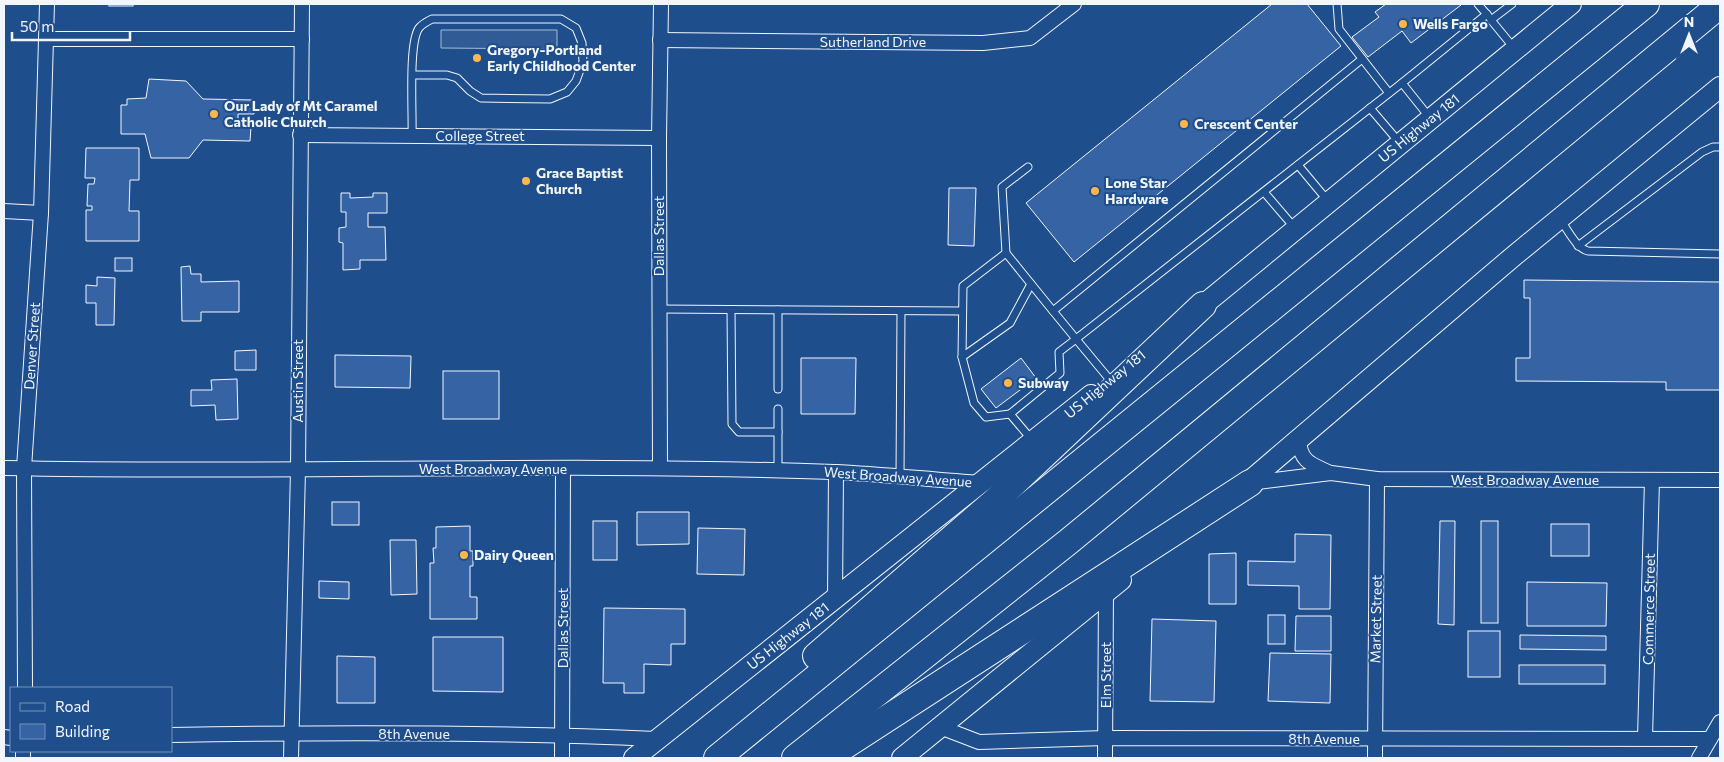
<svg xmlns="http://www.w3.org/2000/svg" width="1724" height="762" font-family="Commissioner,sans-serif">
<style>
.parking{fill:#305b95;stroke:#a8bbd7}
.building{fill:#3563a3;stroke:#f2f6ff}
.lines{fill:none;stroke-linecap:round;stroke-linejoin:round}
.service-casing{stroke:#f2f6ff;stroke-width:9}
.minor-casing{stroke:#f2f6ff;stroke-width:16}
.secondary-casing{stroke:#f2f6ff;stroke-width:22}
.motorway-casing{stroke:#f2f6ff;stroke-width:28}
.service{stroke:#1f4e8c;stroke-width:7}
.minor{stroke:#1f4e8c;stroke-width:14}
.secondary{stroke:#1f4e8c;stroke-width:20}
.motorway{stroke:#1f4e8c;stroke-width:26}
.poi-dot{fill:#ffb74d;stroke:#1f4e8c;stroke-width:2}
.labels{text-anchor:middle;stroke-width:4;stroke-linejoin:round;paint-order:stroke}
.poi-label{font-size:14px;font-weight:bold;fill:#f2f6ff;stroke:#1f4e8c;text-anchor:start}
.street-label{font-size:14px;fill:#f2f6ff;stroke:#1f4e8c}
</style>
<rect width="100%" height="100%" fill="#1f4e8c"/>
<path class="parking" d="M 441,30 L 557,30 L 557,49 L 441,48 Z"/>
<g class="building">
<rect x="109" y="4" width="24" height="2"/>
<path d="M 1272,4 L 1307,4 L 1341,46 L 1074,262 L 1026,203 Z"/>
<path d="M 1386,4 L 1460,4 L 1461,5 L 1411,43 L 1402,31 L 1368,57 L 1352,37 L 1379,17 L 1375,12 Z"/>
<path d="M 149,79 L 186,81 L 203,99 L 254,100 L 254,114 L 238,114 L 238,127 L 251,127 L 250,141 L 203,140 L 189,158 L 151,158 L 145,134 L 121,134 L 121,105 L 127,105 L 127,99 L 146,98 Z"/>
<path d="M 86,148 L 139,148 L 139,180 L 130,180 L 129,211 L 139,211 L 139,241 L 86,241 L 86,210 L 92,210 L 92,206 L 87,206 L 88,184 L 94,184 L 95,178 L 85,178 Z"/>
<path d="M 949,188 L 976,188 L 974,246 L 948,245 Z"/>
<path d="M 341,193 L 350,193 L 350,198 L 373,197 L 373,193 L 387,193 L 387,213 L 368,213 L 368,227 L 385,227 L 386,260 L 360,260 L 360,269 L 343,270 L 343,243 L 339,242 L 339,228 L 346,227 L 346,212 L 341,212 Z"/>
<rect x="115" y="258" width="17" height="13"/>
<path d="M 190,266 L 191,274 L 201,274 L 201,282 L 239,281 L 239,312 L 201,312 L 201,321 L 182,321 L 181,267 Z"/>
<path d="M 97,277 L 115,278 L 114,325 L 96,325 L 96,303 L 86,303 L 86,285 L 97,286 Z"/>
<path d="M 1524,280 L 1720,282 L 1720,390 L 1666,390 L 1666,382 L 1516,381 L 1516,358 L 1530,358 L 1530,298 L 1524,298 Z"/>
<path d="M 256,350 L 256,370 L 235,370 L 235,351 Z"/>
<path d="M 335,355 L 411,356 L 410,388 L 335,387 Z"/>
<path d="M 801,358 L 856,358 L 855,414 L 801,414 Z"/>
<path d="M 1021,358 L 1036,378 L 996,408 L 981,389 Z"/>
<rect x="443" y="371" width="56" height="48"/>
<path d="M 237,379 L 238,419 L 216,420 L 215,405 L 191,406 L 191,390 L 212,390 L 211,380 Z"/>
<rect x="332" y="502" width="27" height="23"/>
<path d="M 637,512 L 689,512 L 689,544 L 637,545 Z"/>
<rect x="593" y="521" width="24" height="39"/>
<path d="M 1440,521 L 1455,521 L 1454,625 L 1438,624 Z"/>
<rect x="1481" y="521" width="17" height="102"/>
<rect x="1551" y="524" width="38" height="32"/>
<path d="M 470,526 L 470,551 L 473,551 L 473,566 L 470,566 L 470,597 L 477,597 L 477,619 L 430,619 L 430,563 L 434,563 L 433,548 L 436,548 L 436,527 Z"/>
<path d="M 698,528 L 745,529 L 744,575 L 697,574 Z"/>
<path d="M 1295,534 L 1331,535 L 1330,609 L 1299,609 L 1299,586 L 1248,585 L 1248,561 L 1295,562 Z"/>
<path d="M 390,540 L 416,540 L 417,594 L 391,595 Z"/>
<path d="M 1236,553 L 1236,604 L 1209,604 L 1209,554 Z"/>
<path d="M 319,581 L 349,582 L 349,599 L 319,598 Z"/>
<path d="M 1527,582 L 1607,583 L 1606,626 L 1527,626 Z"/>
<path d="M 604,608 L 685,609 L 685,644 L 671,644 L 671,665 L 644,664 L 644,693 L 624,693 L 624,683 L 603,683 Z"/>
<rect x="1268" y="615" width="17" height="29"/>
<path d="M 1296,616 L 1331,616 L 1331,651 L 1295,651 Z"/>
<path d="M 1152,619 L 1216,621 L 1214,702 L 1150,701 Z"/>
<rect x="1468" y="631" width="32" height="46"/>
<path d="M 1520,635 L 1606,636 L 1606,650 L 1520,649 Z"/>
<path d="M 433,637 L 503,637 L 503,692 L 433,691 Z"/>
<path d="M 1270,653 L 1331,654 L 1330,703 L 1268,701 Z"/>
<path d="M 337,656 L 375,657 L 375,703 L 337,703 Z"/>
<rect x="1519" y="665" width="86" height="19"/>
</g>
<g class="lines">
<g class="service-casing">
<g id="service">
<path d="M 1337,4 L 1339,29 L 1389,93"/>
<path d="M 1478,4 L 1489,17"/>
<path d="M 1512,4 L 1491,20 L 1514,48"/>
<path d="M 1370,108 L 1399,142"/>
<path d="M 1430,118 L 1402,83 L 1487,14"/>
<path d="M 412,136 C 413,114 408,43 419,28 C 422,24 428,21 432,19 L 561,19 L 576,28 L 582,43 L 583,62 L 576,81 L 567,92 L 550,99 L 481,98 L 470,91 L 457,78 L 447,75 L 413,75"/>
<path d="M 1298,165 L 1328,201"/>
<path d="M 1264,192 L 1294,227"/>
<path d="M 1561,221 C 1568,230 1576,248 1588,251 L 1720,254"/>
<path d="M 1578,246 L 1702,152 L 1713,147 L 1720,147"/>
<path d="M 1006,253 L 1002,187 L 1028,167"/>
<path d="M 659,309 L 962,311"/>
<path d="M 731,310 L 732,424 L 739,432 L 778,432"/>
<path d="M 778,310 L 778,389"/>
<path d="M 962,357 L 1010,323 L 1031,284"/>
<path d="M 1110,380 L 1076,339 L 1402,83"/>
<path d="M 778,409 L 778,471"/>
<path d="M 1010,414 L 986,417 L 974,403 L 962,357 L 963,286 L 1006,253 L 1053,311"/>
<path d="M 1032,440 L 1010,414 L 1060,373 L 1059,352 L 1076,339 L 1053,311 L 1362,59"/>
<path d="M 900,477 L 901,311"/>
</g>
</g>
<g class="minor-casing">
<g id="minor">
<path d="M 47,39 L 302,39"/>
<path d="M 660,40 L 983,43 L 1030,38 L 1074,4"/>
<path d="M 300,135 L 659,138"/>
<path d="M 4,211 L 41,213"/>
<path d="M 1299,441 C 1301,463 1312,464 1330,473"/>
<path d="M 4,468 C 281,474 558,462 834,472 C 883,474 933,480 982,483"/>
<path d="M 660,468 L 659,138 L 661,4"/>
<path d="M 1250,483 L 1331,473 L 1377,479 L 1720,480"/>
<path d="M 835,599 L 836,472"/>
<path d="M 25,688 L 24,468 L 41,213 L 47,4"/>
<path d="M 940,727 L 979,742 L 1106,738 L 1710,739"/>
<path d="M 171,735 C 333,732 495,732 656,739"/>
<path d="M 4,737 L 11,738"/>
<path d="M 1645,738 L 1652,480"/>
<path d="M 23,758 L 23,751"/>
<path d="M 291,758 L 298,470 L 302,4"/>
<path d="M 562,758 L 563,468"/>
<path d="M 1105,758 L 1106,591"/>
<path d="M 1375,758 L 1377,479"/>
<path d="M 1699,758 L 1720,722"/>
</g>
</g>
<g class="secondary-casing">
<g id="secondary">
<path d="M 1191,315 L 1571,4"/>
<path d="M 1238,491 L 1515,255 L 1720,87"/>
<path d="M 634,758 L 1091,395"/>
<path d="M 902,758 L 1121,580"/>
</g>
</g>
<g class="motorway-casing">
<g id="motorway">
<path d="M 816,656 L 995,501 L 1203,305"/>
<path d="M 717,758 L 1646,4"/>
<path d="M 795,758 L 1068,542 L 1720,5"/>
<path d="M 826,758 L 1250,483"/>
</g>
</g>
<use href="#service" class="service"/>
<use href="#minor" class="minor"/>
<use href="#secondary" class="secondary"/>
<use href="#motorway" class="motorway"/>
</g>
<g class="poi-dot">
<circle cx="1403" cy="24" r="5"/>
<circle cx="477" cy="58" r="5"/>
<circle cx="214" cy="114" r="5"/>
<circle cx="1184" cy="124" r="5"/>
<circle cx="526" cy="181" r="5"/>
<circle cx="1095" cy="191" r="5"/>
<circle cx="1008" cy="383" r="5"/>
<circle cx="464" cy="555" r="5"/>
</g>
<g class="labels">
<g class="poi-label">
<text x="1413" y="29">Wells Fargo</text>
<text x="487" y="55">Gregory-Portland<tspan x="487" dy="16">Early Childhood Center</tspan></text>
<text x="224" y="111">Our Lady of Mt Caramel<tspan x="224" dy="16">Catholic Church</tspan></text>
<text x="1194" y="129">Crescent Center</text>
<text x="536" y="178">Grace Baptist<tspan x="536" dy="16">Church</tspan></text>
<text x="1105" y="188">Lone Star<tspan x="1105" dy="16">Hardware</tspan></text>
<text x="1018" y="388">Subway</text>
<text x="474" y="560">Dairy Queen</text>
</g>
<g class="street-label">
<text x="873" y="47">Sutherland Drive</text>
<text transform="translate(1419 128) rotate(-39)" y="5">US Highway 181</text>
<text x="480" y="141">College Street</text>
<text transform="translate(659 236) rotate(-90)" y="5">Dallas Street</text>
<text transform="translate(32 346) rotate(-86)" y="5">Denver Street</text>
<text transform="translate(298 381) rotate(-90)" y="5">Austin Street</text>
<text transform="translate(1105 384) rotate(-39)" y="5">US Highway 181</text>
<text x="493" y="474">West Broadway Avenue</text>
<text transform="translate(898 477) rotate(4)" y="5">West Broadway Avenue</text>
<text x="1525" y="485">West Broadway Avenue</text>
<text transform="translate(1649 609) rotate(-89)" y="5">Commerce Street</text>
<text transform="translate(1376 619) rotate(-89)" y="5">Market Street</text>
<text transform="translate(563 628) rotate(-90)" y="5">Dallas Street</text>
<text transform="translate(788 636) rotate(-38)" y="5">US Highway 181</text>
<text transform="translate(1106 675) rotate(-90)" y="5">Elm Street</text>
<text x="414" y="739">8th Avenue</text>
<text x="1324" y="744">8th Avenue</text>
</g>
</g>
<rect width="1724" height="762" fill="none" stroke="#f2f6ff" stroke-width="10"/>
<rect x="10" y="687" width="162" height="65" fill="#1f4e8c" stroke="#7391ba"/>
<rect x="20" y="703" width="25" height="8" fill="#1f4e8c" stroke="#7391ba"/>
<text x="55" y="712" font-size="15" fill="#f2f6ff">Road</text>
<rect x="20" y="724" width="25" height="15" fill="#3563a3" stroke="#7391ba"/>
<text x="55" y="737" font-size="15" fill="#f2f6ff">Building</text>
<g transform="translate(1689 35)" stroke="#1f4e8c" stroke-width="4" paint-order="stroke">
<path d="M0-4L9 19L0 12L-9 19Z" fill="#f2f6ff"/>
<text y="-8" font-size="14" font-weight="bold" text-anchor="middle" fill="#f2f6ff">N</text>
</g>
<path d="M12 32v8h118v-8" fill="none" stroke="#f2f6ff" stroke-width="2.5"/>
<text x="20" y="32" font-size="15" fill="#f2f6ff" stroke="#1f4e8c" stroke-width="4" paint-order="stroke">50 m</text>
</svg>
